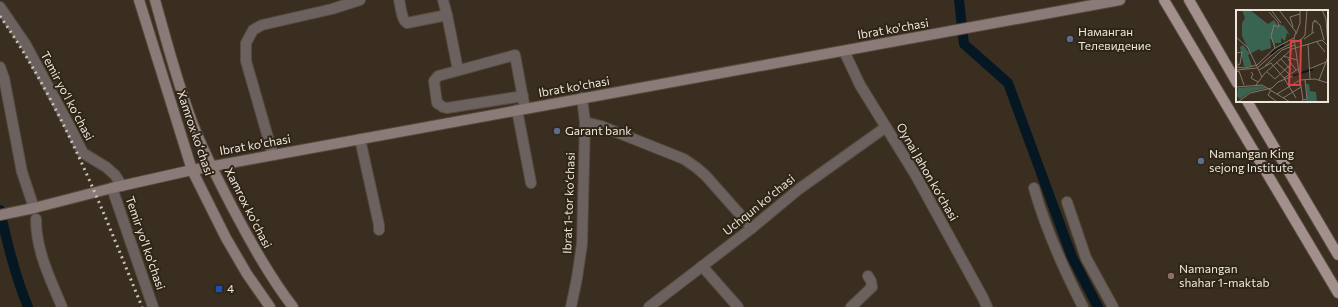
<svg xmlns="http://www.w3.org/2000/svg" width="1338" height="307" font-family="Commissioner,sans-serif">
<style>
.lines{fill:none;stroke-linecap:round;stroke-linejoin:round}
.canal{stroke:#041722;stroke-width:10}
.minor-casing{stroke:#574b3e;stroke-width:12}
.tertiary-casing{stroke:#574b3e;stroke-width:12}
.secondary-casing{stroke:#574b3e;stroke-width:12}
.primary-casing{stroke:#574b3e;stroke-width:12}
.minor{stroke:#6b615f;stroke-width:10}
.tertiary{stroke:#6b615f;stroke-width:10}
.secondary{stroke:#8b7b78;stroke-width:10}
.primary{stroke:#a38f8b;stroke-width:10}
.rail{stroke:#cbc3b9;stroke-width:3;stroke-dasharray:2 4;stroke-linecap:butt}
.service-dot{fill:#5c6f8a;stroke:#2f2516;stroke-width:1.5}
.education-dot{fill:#8d6e63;stroke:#2f2516;stroke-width:1.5}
.transit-dot{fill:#1a4fb4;stroke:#2f2516;stroke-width:1.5}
.labels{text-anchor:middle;stroke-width:4;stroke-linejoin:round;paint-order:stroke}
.street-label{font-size:12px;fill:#ede6dd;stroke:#2f2516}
.poi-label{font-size:12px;fill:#ede6dd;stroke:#2f2516;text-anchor:start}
.inset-river{fill:none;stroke:#041722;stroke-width:2}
.inset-road{fill:none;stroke:#82786c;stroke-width:1}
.view{fill:#d94443;fill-opacity:0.15;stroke:#d94443;stroke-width:2}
.inset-edge{fill:none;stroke:#ede6dd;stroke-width:2}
</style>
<rect width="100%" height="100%" fill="#3a2e20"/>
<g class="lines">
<g class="canal">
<path d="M 959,0 L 964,44 L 1008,83 L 1072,257 L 1098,307"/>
<path d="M 0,210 C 7,243 15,276 28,307"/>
</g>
<g class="minor-casing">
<g id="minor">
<path d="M 399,0 C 401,7 401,19 407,23 L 447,15 L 458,70"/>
<path d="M 443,0 L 447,15"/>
<path d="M 0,7 L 26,45 L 69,125 L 83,153 L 106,167 L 115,175 L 122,186"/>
<path d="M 844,51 L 860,85 L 915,174 L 983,298 L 987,307"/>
<path d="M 0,67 L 4,78 L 22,172 L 34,208"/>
<path d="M 523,96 L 447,108 L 443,107 L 437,103 L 434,81 L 438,76 L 515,55 L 525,109"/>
<path d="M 517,110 L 531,183"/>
<path d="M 585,122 L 601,126 L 684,159 L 697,168 L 706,176 L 752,228"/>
<path d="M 360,139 L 379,225 L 379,230"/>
<path d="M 273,155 L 246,61 L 246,43 L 253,30 L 262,25 L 332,9 L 360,0"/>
<path d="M 112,188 L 153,307"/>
<path d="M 1034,188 C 1046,230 1063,268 1083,307"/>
<path d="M 1067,202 L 1086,258 L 1113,307"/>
<path d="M 702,266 L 738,307"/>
<path d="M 571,307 L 577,278 L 582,244 L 585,122 L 582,98"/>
<path d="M 649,307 L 752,228 L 799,189 L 886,127"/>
<path d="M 851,307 L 872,287 L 871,281 L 868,276"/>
</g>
</g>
<g class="tertiary-casing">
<path id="tertiary" d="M 36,219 C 36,251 50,278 62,307"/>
</g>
<g class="secondary-casing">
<g id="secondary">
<path d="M 139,0 L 192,170 L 226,238 L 247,274 L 270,307"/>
<path d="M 155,0 C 167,43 178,86 194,127 C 207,159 223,190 239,220 C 255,250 272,280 293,307"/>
<path d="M 0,215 L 34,208 L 112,188 L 192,170 L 1120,0"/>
</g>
</g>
<g class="primary-casing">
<g id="primary">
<path d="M 1164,0 L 1338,293"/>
<path d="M 1189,0 L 1237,83"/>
<path d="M 1247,101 L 1338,255"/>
</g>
</g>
<use href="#minor" class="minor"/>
<use href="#tertiary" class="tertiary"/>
<use href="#secondary" class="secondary"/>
<use href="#primary" class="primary"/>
<path class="rail" d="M 0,16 C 63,107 101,206 142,307"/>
</g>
<g class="service-dot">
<circle cx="1070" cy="39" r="4"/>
<circle cx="557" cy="131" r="4"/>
<circle cx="1201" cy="161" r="4"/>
</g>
<circle class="education-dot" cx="1171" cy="276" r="4"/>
<rect class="transit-dot" x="215" y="285" width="8" height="8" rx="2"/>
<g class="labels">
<g class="street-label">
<text transform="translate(893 29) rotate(-10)" y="4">Ibrat ko'chasi</text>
<text transform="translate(574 87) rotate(-10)" y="4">Ibrat ko'chasi</text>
<text transform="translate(67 96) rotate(62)" y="4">Temir yoʻl koʻchasi</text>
<text transform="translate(195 133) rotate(71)" y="4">Xamrox koʻchasi</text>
<text transform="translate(255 145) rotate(-10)" y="4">Ibrat ko'chasi</text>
<text transform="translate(927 172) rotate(60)" y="4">Oynai Jahon ko‘chasi</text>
<text transform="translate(569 203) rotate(-88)" y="4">Ibrat 1-tor koʻchasi</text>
<text transform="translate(759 205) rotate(-39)" y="4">Uchqun koʻchasi</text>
<text transform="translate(248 208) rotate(63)" y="4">Xamrox ko'chasi</text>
<text transform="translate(145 243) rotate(71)" y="4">Temir yo'l ko'chasi</text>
</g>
<g class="poi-label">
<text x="1078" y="36">Наманган<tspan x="1078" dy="14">Телевидение</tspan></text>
<text x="565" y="135">Garant bank</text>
<text x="1209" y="158">Namangan King<tspan x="1209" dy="14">sejong Institute</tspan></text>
<text x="1179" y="273">Namangan<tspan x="1179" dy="14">shahar 1-maktab</tspan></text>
<text x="227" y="293">4</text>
</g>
</g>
<g transform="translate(1236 10)">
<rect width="92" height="92" fill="#3a2e20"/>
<path d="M 6,0 L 14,0 L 32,14 L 38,10 L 42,16 L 43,14 L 48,16 L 54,25 L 51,23 L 49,31 L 45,28 L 45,33 L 39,33 L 39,36 L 34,28 L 35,38 L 25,41 L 23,39 L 14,44 L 6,26 L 6,13 L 9,8 ZM 7,35 L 14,44 L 12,45 L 16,56 L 8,57 L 4,37 ZM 70,74 L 73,74 L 74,81 L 80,82 L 81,92 L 65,92 L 71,90 ZM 25,76 L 31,78 L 14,82 L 4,89 L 1,86 L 2,78 Z" fill="#396451"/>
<path class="inset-river" d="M 35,44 L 48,35M 56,66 L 77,59"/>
<path class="inset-road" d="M 35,0 L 45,13M 43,0 L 60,22 L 58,28 L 67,90 L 65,92M 86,0 L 90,9 L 92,36M 33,2 L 42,12M 78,10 L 84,15 L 88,30M 57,17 L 54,7 L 64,4M 76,23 L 77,12 L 81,11M 60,24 L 64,13 L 64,0M 0,27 L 12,38 L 26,67M 68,29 L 78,22M 59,32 L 66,29 L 69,25 L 71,0M 81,32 L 89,42M 72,34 L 74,69M 39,38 L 35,26 L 38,15 L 43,17 L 42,12M 0,43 L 6,42 L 4,54 L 2,55M 0,43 L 1,56M 47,46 L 61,50M 45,49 L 55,60M 52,49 L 60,60M 40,52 L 53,64M 29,56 L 46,40 L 59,35M 0,57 L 9,58 L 21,55 L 39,38 L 58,28M 73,59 L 90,52M 0,60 L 21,58 L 42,40 L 58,32M 23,60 L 35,53 L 48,68 L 60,88M 0,62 L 3,61 L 8,75M 15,62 L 17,64 L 15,68 L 22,72M 31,62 L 39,69 L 55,54M 48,68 L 62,59M 83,70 L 92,47M 20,75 L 29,63 L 56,39 L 86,30 L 92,36M 0,77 L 26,75 L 54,92M 35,80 L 32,85 L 41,92M 41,84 L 64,70 L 79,69 L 92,73M 47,88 L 65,77M 67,90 L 71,89 L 69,70M 2,92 L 14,83 L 36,78 L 42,72 L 57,66"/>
<path class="view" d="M 55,31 L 65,31 L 64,75 L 53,75 Z"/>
<rect width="92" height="92" class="inset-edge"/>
</g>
</svg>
